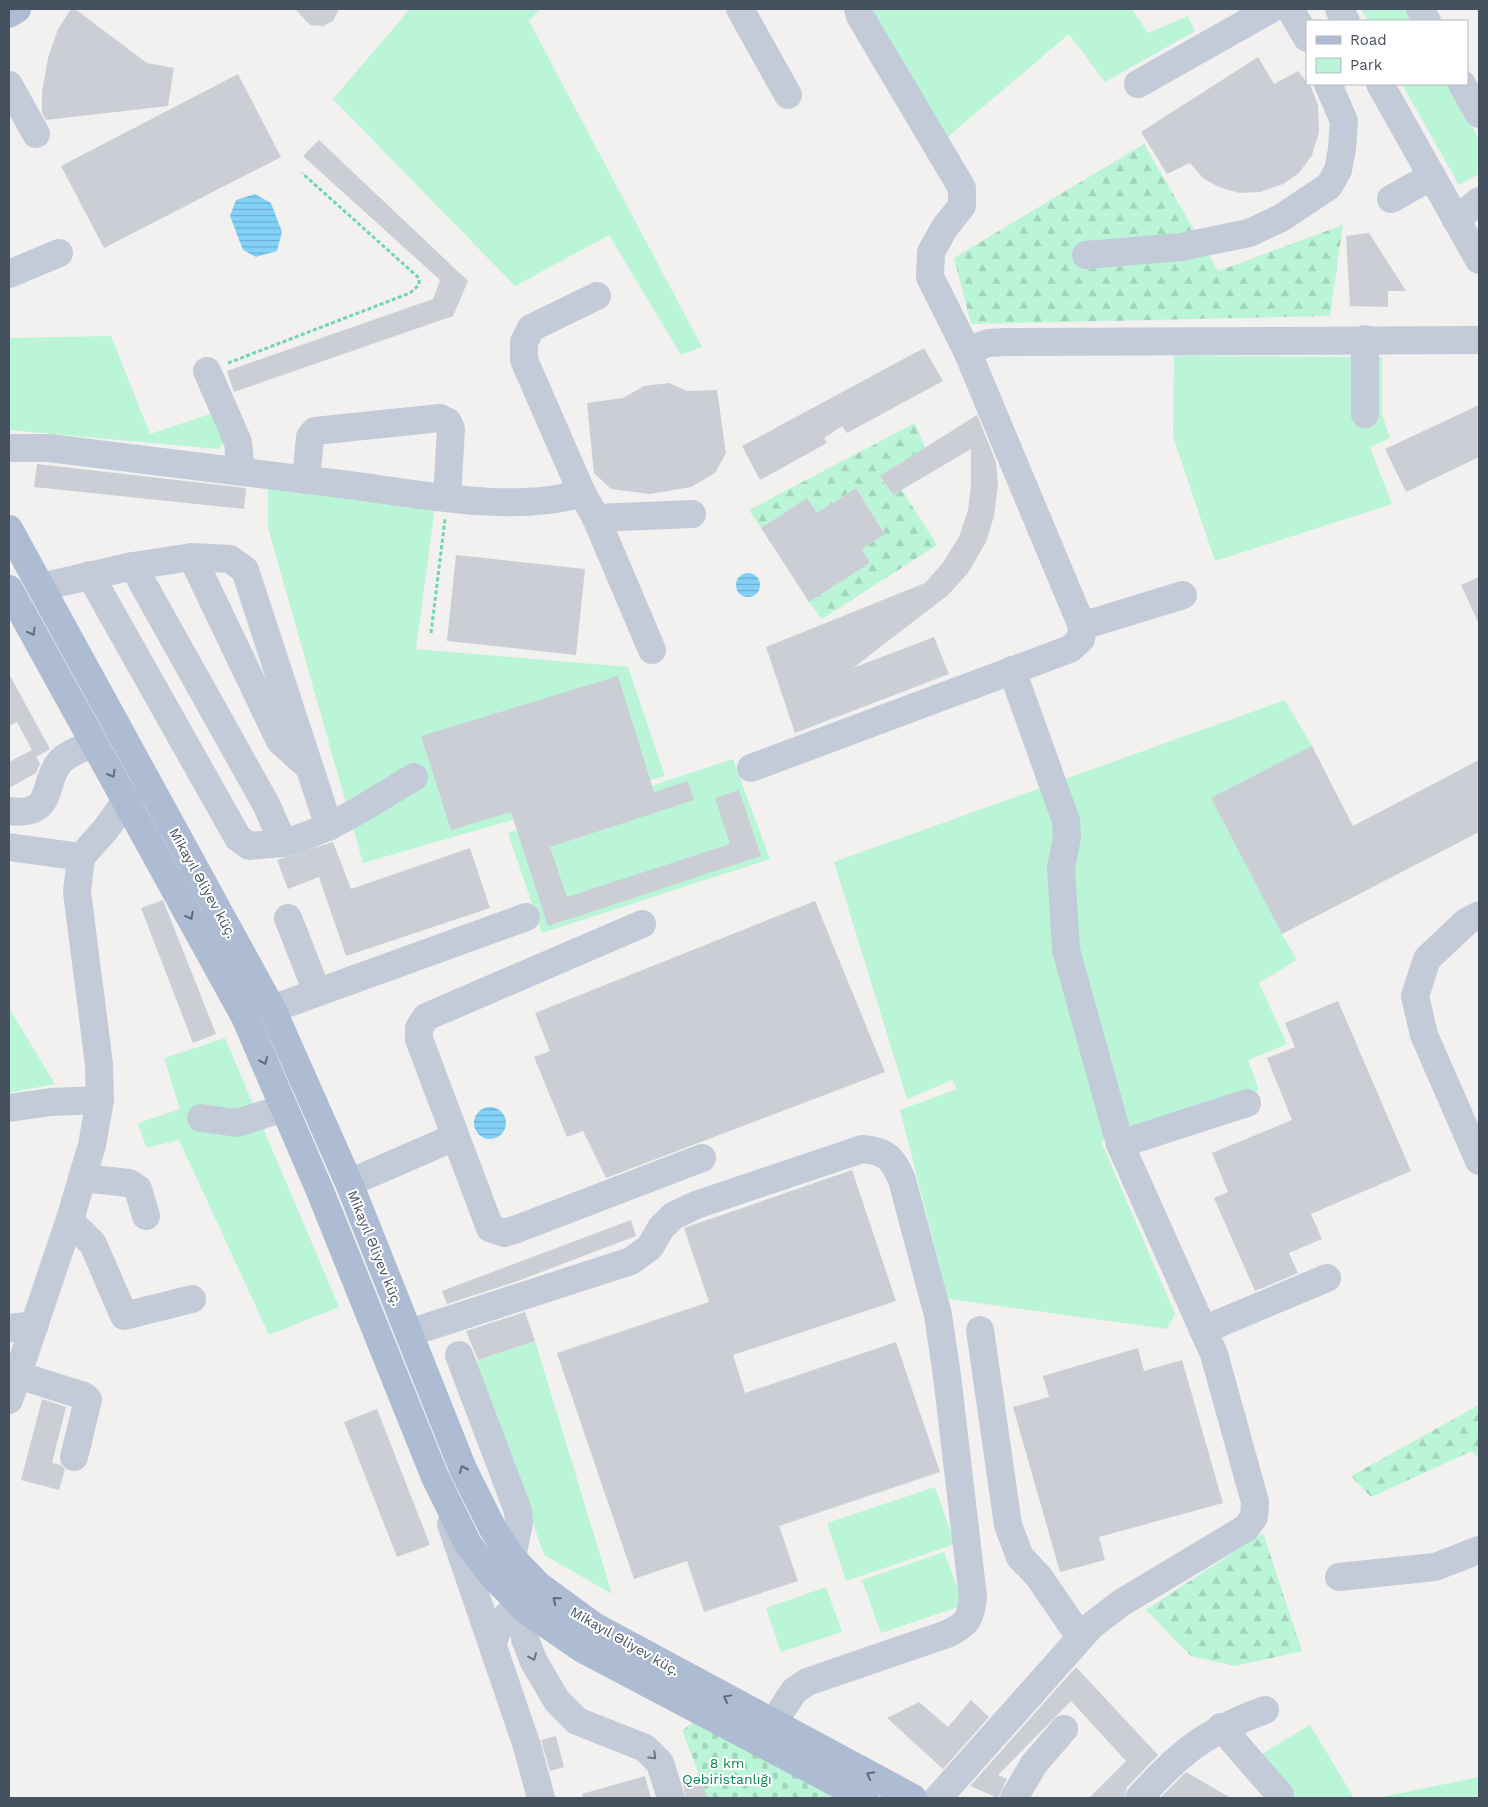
<svg xmlns="http://www.w3.org/2000/svg" width="1488" height="1807" font-family="'Work Sans',sans-serif">
<style>
.green{fill:#baf5d7}
.forest{fill:url(#forest-firs)}
.cemetery{fill:url(#cemetery-stones)}
.water{fill:url(#water-rules)}
.building{fill:#ccced6}
.lines{fill:none;stroke-linecap:round;stroke-linejoin:round}
.path{stroke:#6ed7af;stroke-width:3;stroke-dasharray:4 2.5;stroke-linecap:butt}
.minor{stroke:#c2cbd7;stroke-width:28}
.major{stroke:#adbcd2;stroke-width:28}
.oneway{stroke:#606c7c}
.oneway2{stroke:#6b7684}
.labels{text-anchor:middle;stroke-width:4;stroke-linejoin:round;paint-order:stroke}
.street-label{font-size:14px;fill:#465160;stroke:#fff}
.park-label{font-size:14px;fill:#0c8656;stroke:#fff}
</style>
<defs>
<pattern id="forest-firs" width="22" height="20" patternUnits="userSpaceOnUse" patternTransform="scale(1.25)"><rect width="22" height="20" fill="#baf5d7"/><path d="M5 1l3.5 6h-7zM16 11l3.5 6h-7z" fill="#a1d4bb"/></pattern>
<pattern id="cemetery-stones" width="16" height="16" patternUnits="userSpaceOnUse" patternTransform="scale(1.25)"><rect width="16" height="16" fill="#baf5d7"/><path d="M2 7V4a2 2 0 0 1 4 0v3zM10 15v-3a2 2 0 0 1 4 0v3z" fill="#a1d4bb"/></pattern>
<pattern id="water-rules" width="6" height="5" patternUnits="userSpaceOnUse" patternTransform="scale(1.25)"><rect width="6" height="5" fill="#82d2f7"/><path d="M0 2.5h6" fill="none" stroke="#6cadcb"/></pattern>
</defs>
<rect width="100%" height="100%" fill="#f3f0f0"/>
<g class="green">
<path d="M 410,9 L 540,9 L 529,21 L 702,347 L 681,355 L 609,235 L 515,286 L 333,99 Z"/>
<path d="M 864,9 L 1132,9 L 1148,33 L 1188,16 L 1195,31 L 1105,82 L 1069,34 L 943,141 Z"/>
<path d="M 1361,9 L 1404,9 L 1411,21 L 1368,21 Z"/>
<path d="M 1402,84 L 1447,84 L 1479,139 L 1479,174 L 1459,185 Z"/>
<path d="M 111,336 L 150,434 L 213,413 L 225,443 L 218,449 L 9,430 L 9,338 Z"/>
<path d="M 1174,356 L 1382,357 L 1382,414 L 1390,438 L 1370,447 L 1392,504 L 1215,561 L 1173,436 Z"/>
<path d="M 268,487 L 435,507 L 416,649 L 628,667 L 665,776 L 363,863 L 268,528 Z"/>
<path d="M 1285,700 L 1312,746 L 1282,934 L 1297,960 L 1259,983 L 1287,1044 L 1248,1060 L 1259,1090 L 1101,1141 L 1175,1314 L 1167,1329 L 948,1299 L 900,1110 L 957,1089 L 952,1080 L 907,1099 L 834,862 Z"/>
<path d="M 733,759 L 770,859 L 542,933 L 508,833 Z"/>
<path d="M 9,1008 L 55,1084 L 9,1093 Z"/>
<path d="M 225,1038 L 339,1307 L 269,1335 L 179,1140 L 146,1148 L 138,1123 L 180,1109 L 164,1058 Z"/>
<path d="M 535,1341 L 612,1594 L 544,1555 L 476,1361 Z"/>
<path d="M 935,1487 L 955,1544 L 846,1581 L 827,1523 Z"/>
<path d="M 944,1552 L 964,1605 L 881,1633 L 862,1580 Z"/>
<path d="M 826,1587 L 842,1632 L 781,1652 L 766,1608 Z"/>
<path d="M 1310,1725 L 1354,1798 L 1293,1798 L 1255,1758 Z"/>
<path d="M 1479,1777 L 1479,1798 L 1377,1798 Z"/>
</g>
<g class="forest">
<path d="M 1144,144 L 1218,271 L 1343,225 L 1330,316 L 971,324 L 954,258 Z"/>
<path d="M 915,423 L 925,448 L 880,477 L 893,495 L 902,490 L 937,545 L 822,619 L 809,602 L 870,563 L 862,549 L 885,533 L 856,488 L 817,513 L 807,498 L 761,528 L 749,510 Z"/>
<path d="M 1479,1405 L 1479,1459 L 1472,1451 L 1371,1497 L 1351,1476 Z"/>
<path d="M 1263,1533 L 1302,1651 L 1235,1666 L 1191,1656 L 1146,1610 Z"/>
</g>
<path class="cemetery" d="M 695,1722 L 836,1798 L 708,1798 L 682,1730 Z"/>
<g class="water">
<path d="M 255,194 L 271,203 L 282,232 L 277,251 L 256,257 L 243,250 L 230,216 L 236,200 Z"/>
<circle cx="748" cy="585" r="12"/>
<circle cx="490" cy="1123" r="16"/>
</g>
<g class="building">
<path d="M 71,9 L 75,9 L 147,63 L 174,68 L 168,106 L 46,120 L 42,113 L 42,92 L 48,58 L 58,29 Z"/>
<path d="M 295,9 L 339,9 L 333,21 L 323,26 L 310,25 Z"/>
<path d="M 1258,57 L 1274,84 L 1298,71 L 1311,87 L 1318,105 L 1319,132 L 1312,155 L 1299,173 L 1283,184 L 1260,192 L 1239,193 L 1219,187 L 1204,179 L 1190,163 L 1167,174 L 1141,132 Z"/>
<path d="M 238,74 L 281,157 L 104,248 L 61,166 Z"/>
<path d="M 319,140 L 468,281 L 453,316 L 234,392 L 227,371 L 433,299 L 440,280 L 303,156 Z"/>
<path d="M 1369,233 L 1406,291 L 1388,291 L 1388,307 L 1350,306 L 1346,236 Z"/>
<path d="M 924,348 L 943,381 L 847,433 L 842,426 L 824,438 L 827,443 L 760,480 L 742,446 Z"/>
<path d="M 669,383 L 687,391 L 717,390 L 726,453 L 715,473 L 691,487 L 650,494 L 611,489 L 594,473 L 587,403 L 623,398 L 644,386 Z"/>
<path d="M 1479,405 L 1479,457 L 1406,492 L 1385,449 Z"/>
<path d="M 977,415 L 996,462 L 998,485 L 994,516 L 986,542 L 968,573 L 948,595 L 853,668 L 934,637 L 949,674 L 795,733 L 766,647 L 925,583 L 942,564 L 959,537 L 968,510 L 971,485 L 971,449 L 893,495 L 880,476 Z"/>
<path d="M 37,464 L 246,488 L 244,509 L 34,487 Z"/>
<path d="M 856,488 L 885,534 L 862,549 L 870,563 L 809,602 L 761,528 L 807,498 L 817,513 Z"/>
<path d="M 456,555 L 585,569 L 576,655 L 447,641 Z"/>
<path d="M 1479,577 L 1479,624 L 1461,585 Z"/>
<path d="M 9,674 L 50,749 L 36,757 L 40,764 L 36,773 L 9,788 L 9,762 L 32,750 L 17,722 L 9,726 Z"/>
<path d="M 618,676 L 654,792 L 688,781 L 694,800 L 550,847 L 567,897 L 730,844 L 715,798 L 739,790 L 761,856 L 548,926 L 511,812 L 451,830 L 421,736 Z"/>
<path d="M 1312,746 L 1353,826 L 1479,760 L 1479,832 L 1282,934 L 1211,798 Z"/>
<path d="M 333,842 L 351,889 L 470,848 L 490,908 L 346,956 L 319,877 L 288,889 L 277,860 Z"/>
<path d="M 163,900 L 216,1034 L 193,1043 L 141,908 Z"/>
<path d="M 815,901 L 885,1072 L 606,1178 L 583,1131 L 567,1137 L 534,1057 L 550,1051 L 535,1013 Z"/>
<path d="M 1338,1001 L 1411,1171 L 1311,1214 L 1322,1239 L 1289,1253 L 1298,1273 L 1255,1291 L 1214,1198 L 1228,1192 L 1212,1153 L 1292,1120 L 1267,1058 L 1295,1047 L 1285,1023 Z"/>
<path d="M 852,1170 L 896,1301 L 733,1355 L 745,1393 L 896,1342 L 940,1472 L 779,1526 L 798,1581 L 704,1612 L 687,1561 L 634,1579 L 557,1353 L 709,1302 L 684,1228 Z"/>
<path d="M 631,1220 L 636,1236 L 515,1282 L 447,1304 L 442,1291 Z"/>
<path d="M 525,1312 L 535,1341 L 478,1360 L 466,1331 Z"/>
<path d="M 1138,1348 L 1144,1371 L 1182,1360 L 1223,1503 L 1099,1537 L 1105,1560 L 1060,1572 L 1013,1407 L 1049,1397 L 1043,1376 Z"/>
<path d="M 42,1399 L 66,1407 L 52,1463 L 61,1465 L 65,1469 L 59,1490 L 21,1480 Z"/>
<path d="M 377,1409 L 430,1545 L 397,1557 L 344,1422 Z"/>
<path d="M 1076,1667 L 1158,1755 L 1127,1787 L 1124,1798 L 1089,1798 L 1126,1761 L 1071,1701 L 998,1775 L 1007,1779 L 998,1798 L 970,1786 Z"/>
<path d="M 971,1700 L 989,1717 L 943,1769 L 887,1718 L 919,1702 L 948,1727 Z"/>
<path d="M 556,1736 L 564,1767 L 550,1771 L 541,1740 Z"/>
<path d="M 1186,1772 L 1231,1798 L 1160,1798 Z"/>
<path d="M 699,1774 L 708,1798 L 686,1798 L 682,1781 Z"/>
<path d="M 645,1776 L 651,1798 L 583,1798 L 582,1794 Z"/>
</g>
<g class="lines">
<g class="path">
<path d="M 228,363 L 410,293 L 419,285 L 419,278 L 302,173"/>
<path d="M 431,633 L 445,519"/>
</g>
<g class="minor">
<path d="M 740,9 L 788,95"/>
<path d="M 1290,9 L 1307,38"/>
<path d="M 1339,9 L 1346,21"/>
<path d="M 1420,9 L 1427,21"/>
<path d="M 1138,84 L 1271,9"/>
<path d="M 1380,84 L 1479,260"/>
<path d="M 1462,84 L 1479,114"/>
<path d="M 9,85 L 36,134"/>
<path d="M 1391,199 L 1432,176"/>
<path d="M 1456,220 L 1479,201"/>
<path d="M 1086,255 L 1181,247 L 1249,233 L 1281,218 L 1329,186 L 1338,170 L 1342,149 L 1344,121 L 1328,84"/>
<path d="M 9,274 L 59,253"/>
<path d="M 597,296 L 531,328 L 524,342 L 524,360 L 582,493 L 596,518 L 692,514"/>
<path d="M 967,351 L 988,343 L 1006,342 L 1479,340"/>
<path d="M 207,371 L 238,442 L 241,472"/>
<path d="M 1365,414 L 1365,339"/>
<path d="M 9,448 L 49,448 C 149,461 249,473 349,485 C 419,494 515,514 582,493"/>
<path d="M 306,480 L 310,437 L 315,431 L 440,418 L 448,422 L 451,429 L 447,497"/>
<path d="M 596,518 L 652,650"/>
<path d="M 192,557 L 280,741 L 308,766"/>
<path d="M 133,566 L 192,557 L 230,559 L 245,570 L 329,827"/>
<path d="M 90,575 L 238,838 L 249,846 L 283,843"/>
<path d="M 41,587 L 133,566 L 267,806 L 283,843 C 331,831 372,802 414,777"/>
<path d="M 1082,626 L 1183,595"/>
<path d="M 751,768 L 1070,649 L 1081,639 L 1082,626 L 967,351 L 930,277 L 931,252 L 945,227 L 962,206 L 962,188 L 860,16 L 858,9"/>
<path d="M 9,811 C 55,817 42,784 59,763 C 66,754 83,748 94,743"/>
<path d="M 9,847 L 81,857"/>
<path d="M 1479,915 L 1466,922 L 1427,959 L 1415,996 L 1424,1035 L 1479,1161"/>
<path d="M 288,918 L 317,992"/>
<path d="M 642,924 L 426,1017 L 419,1028 L 419,1039 L 490,1228 L 504,1233 L 517,1229 L 702,1158"/>
<path d="M 272,1009 L 526,917"/>
<path d="M 9,1108 L 51,1102 L 100,1100"/>
<path d="M 201,1118 L 237,1123 L 284,1108"/>
<path d="M 1120,1144 L 1247,1103"/>
<path d="M 82,1178 L 129,1183 L 138,1189 L 146,1216"/>
<path d="M 349,1183 L 455,1137"/>
<path d="M 70,1221 L 93,1244 L 124,1316 L 192,1299"/>
<path d="M 9,1328 L 35,1325"/>
<path d="M 980,1330 L 1008,1525 L 1020,1557 L 1039,1577 L 1080,1637"/>
<path d="M 1203,1330 L 1327,1278"/>
<path d="M 409,1333 L 631,1261 L 650,1247 L 661,1228 L 673,1216 L 696,1205 L 862,1149 C 886,1151 893,1158 902,1180 L 938,1315 L 947,1376 L 973,1597 C 970,1620 968,1624 947,1634 L 807,1682 L 794,1691 L 773,1723"/>
<path d="M 459,1355 L 518,1511 L 519,1522 L 512,1558"/>
<path d="M 18,1375 L 84,1396 L 88,1400 L 74,1457"/>
<path d="M 9,1400 L 71,1216 L 92,1145 L 100,1100 L 99,1064 L 77,892 L 81,857 L 105,830 L 127,800"/>
<path d="M 451,1524 L 527,1746 L 541,1798"/>
<path d="M 1339,1577 L 1435,1567 L 1479,1550"/>
<path d="M 494,1639 C 502,1622 506,1608 526,1610 L 525,1639 L 534,1662 L 557,1701 L 577,1721 L 645,1748 L 660,1763 L 671,1798"/>
<path d="M 1221,1727 L 1280,1795"/>
<path d="M 938,1798 L 1091,1626 L 1121,1603 L 1246,1528 L 1254,1517 L 1255,1502 L 1214,1354 L 1120,1144 L 1066,950 L 1061,868 L 1067,837 L 1066,821 L 1012,670"/>
<path d="M 1014,1798 L 1034,1764 L 1064,1729"/>
<path d="M 1139,1798 C 1180,1752 1207,1731 1265,1710"/>
</g>
<g class="major">
<path d="M 9,14 L 17,9"/>
<path d="M 9,529 L 272,1009 L 349,1183 L 463,1469 L 493,1529 L 512,1558 L 538,1585 L 594,1626 L 913,1798"/>
<path d="M 9,589 L 245,1017 L 320,1191 L 435,1477 L 468,1544 L 493,1576 L 526,1610 L 581,1648 L 865,1798"/>
</g>
</g>
<defs><path id="oneway-chevron" d="M-2-3.5L2.5 0L-2 3.5" fill="none" stroke-width="1.6" stroke-linecap="round" stroke-linejoin="round" transform="scale(1.25)"/></defs>
<g class="oneway">
<use href="#oneway-chevron" transform="translate(32 632) rotate(61)"/>
<use href="#oneway-chevron" transform="translate(112 774) rotate(60)"/>
<use href="#oneway-chevron" transform="translate(190 916) rotate(61)"/>
<use href="#oneway-chevron" transform="translate(264 1061) rotate(67)"/>
<use href="#oneway-chevron" transform="translate(463 1469) rotate(-114)"/>
<use href="#oneway-chevron" transform="translate(556 1600) rotate(-141)"/>
<use href="#oneway-chevron" transform="translate(727 1698) rotate(-151)"/>
<use href="#oneway-chevron" transform="translate(870 1775) rotate(-152)"/>
</g>
<g class="oneway2">
<use href="#oneway-chevron" transform="translate(533 1657) rotate(66)"/>
<use href="#oneway-chevron" transform="translate(653 1756) rotate(44)"/>
</g>
<g class="labels">
<g class="street-label">
<text transform="translate(203 883) rotate(61)" y="5">Mikayıl Əliyev küç.</text>
<text transform="translate(375 1248) rotate(68)" y="5">Mikayıl Əliyev küç.</text>
<text transform="translate(625 1641) rotate(30)" y="5">Mikayıl Əliyev küç.</text>
</g>
<g class="park-label">
<text x="727" y="1768">8 km<tspan x="727" dy="16">Qəbiristanlığı</tspan></text>
</g>
</g>
<rect width="1488" height="1807" fill="none" stroke="#465160" stroke-width="20"/>
<rect x="1306" y="20" width="162" height="65" fill="#ffffff" stroke="#b5b9bf"/>
<rect x="1316" y="36" width="25" height="8" fill="#adbcd2" stroke="#b5b9bf"/>
<text x="1350" y="45" font-size="15" fill="#465160">Road</text>
<rect x="1316" y="58" width="25" height="15" fill="#baf5d7" stroke="#b5b9bf"/>
<text x="1350" y="70" font-size="15" fill="#465160">Park</text>
</svg>
